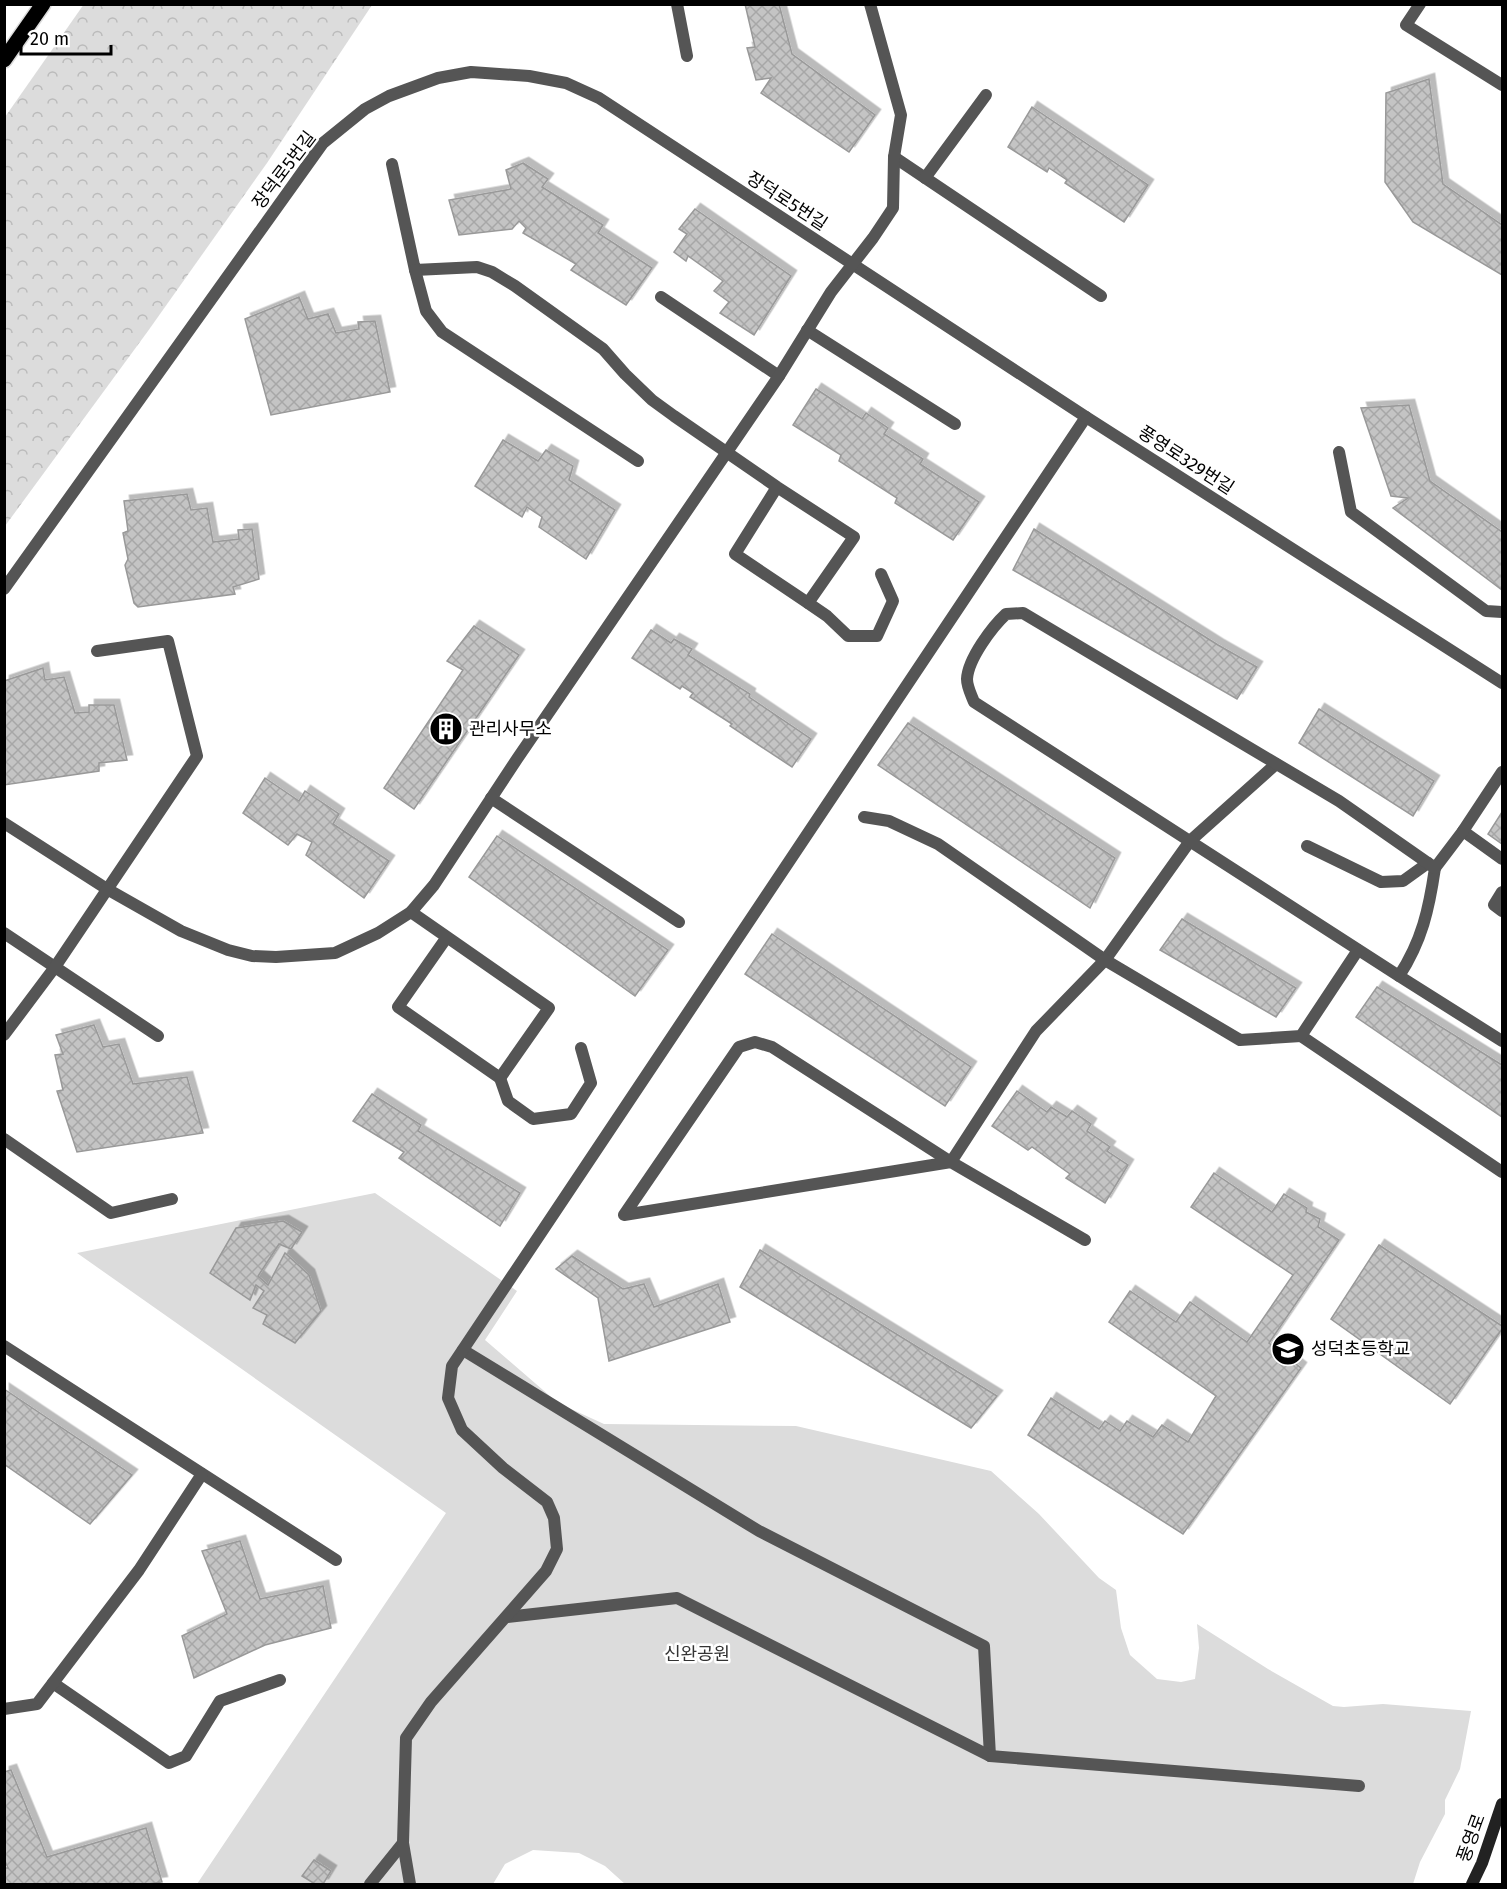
<svg xmlns="http://www.w3.org/2000/svg" width="1507" height="1889" font-family="'Fira Sans','Noto Sans KR',sans-serif">
<style>
.forest{fill:url(#forest-crowns)}
.park{fill:#dcdcdc}
.building{fill:url(#building-cross-hatch);stroke:#999;stroke-width:1.5;filter:url(#shadow)}
.lines{fill:none;stroke-linecap:round;stroke-linejoin:round}
.primary-casing{stroke:#dbdbdb;stroke-width:18}
.pedestrian{stroke:#555;stroke-width:12}
.minor{stroke:#555;stroke-width:12}
.secondary{stroke:#222;stroke-width:12}
.primary{stroke:#000;stroke-width:15}
.labels{text-anchor:middle;stroke-width:5;stroke-linejoin:round;paint-order:stroke}
.street-label{font-size:18px;fill:#000;stroke:#fff}
.poi-label{font-size:18px;fill:#000;stroke:#fff;text-anchor:start}
.park-label{font-size:18px;fill:#333;stroke:#fff}
</style>
<defs>
<pattern id="forest-crowns" width="20" height="18" patternUnits="userSpaceOnUse" patternTransform="scale(1.5)"><rect width="20" height="18" fill="#dcdcdc"/><path d="M2 6a3 3 0 1 1 6 0M12 15a3 3 0 1 1 6 0" fill="none" stroke="#bbb"/></pattern>
<pattern id="building-cross-hatch" width="8" height="8" patternUnits="userSpaceOnUse" patternTransform="scale(1.5)"><rect width="8" height="8" fill="#c4c4c4"/><path d="M0 0l8 8M0 8l8-8" fill="none" stroke="#a7a7a7"/></pattern>
<filter id="shadow"><feDropShadow dx="5.5" dy="-5.5" stdDeviation="0" flood-color="#0004"/></filter>
</defs>
<rect width="100%" height="100%" fill="#fff"/>
<path class="forest" d="M 84,4 L 372,5 L 267,163 L 148,331 L 5,526 L 5,117 Z"/>
<path class="park" d="M 375,1193 L 517,1291 L 485,1340 L 558,1403 L 604,1424 L 796,1426 L 991,1471 L 1039,1514 L 1099,1578 L 1116,1590 L 1121,1628 L 1130,1655 L 1157,1679 L 1181,1682 L 1195,1679 L 1199,1648 L 1197,1624 L 1268,1669 L 1333,1706 L 1344,1707 L 1383,1704 L 1471,1711 L 1460,1769 L 1445,1800 L 1445,1814 L 1420,1862 L 1413,1884 L 625,1884 L 605,1866 L 579,1853 L 533,1850 L 505,1864 L 493,1884 L 197,1884 L 446,1513 L 77,1253 Z"/>
<g class="building">
<path d="M 745,4 L 779,4 L 792,54 L 875,115 L 849,152 L 761,93 L 771,78 L 756,80 L 747,48 L 755,47 Z"/>
<path d="M 1429,79 L 1443,184 L 1502,225 L 1502,275 L 1413,222 L 1385,182 L 1386,93 Z"/>
<path d="M 1032,107 L 1148,185 L 1124,222 L 1065,183 L 1067,180 L 1049,168 L 1047,172 L 1008,147 Z"/>
<path d="M 523,163 L 548,179 L 542,187 L 603,225 L 598,233 L 652,268 L 626,305 L 571,270 L 576,264 L 523,233 L 526,228 L 519,221 L 512,229 L 459,235 L 449,200 L 511,189 L 506,170 Z"/>
<path d="M 695,209 L 791,276 L 754,335 L 720,313 L 729,302 L 714,291 L 723,281 L 688,256 L 686,261 L 674,252 L 687,234 L 679,229 Z"/>
<path d="M 299,297 L 308,319 L 328,314 L 336,333 L 359,329 L 358,322 L 375,321 L 390,392 L 271,415 L 245,319 Z"/>
<path d="M 816,389 L 862,419 L 866,413 L 888,428 L 884,434 L 923,459 L 920,464 L 979,502 L 953,540 L 895,503 L 897,498 L 839,461 L 841,455 L 793,425 Z"/>
<path d="M 1409,405 L 1430,481 L 1502,532 L 1502,590 L 1393,508 L 1408,498 L 1391,496 L 1361,408 Z"/>
<path d="M 503,440 L 538,461 L 546,450 L 573,466 L 569,480 L 615,510 L 586,559 L 539,527 L 542,517 L 527,507 L 522,517 L 475,486 Z"/>
<path d="M 187,494 L 191,510 L 207,508 L 213,542 L 239,539 L 238,530 L 252,529 L 259,579 L 233,587 L 235,594 L 138,607 L 134,603 L 125,565 L 128,559 L 123,533 L 128,531 L 124,501 Z"/>
<path d="M 1034,529 L 1218,645 L 1257,667 L 1237,699 L 1013,570 Z"/>
<path d="M 474,626 L 519,655 L 414,809 L 384,788 L 463,670 L 447,661 Z"/>
<path d="M 651,630 L 671,643 L 674,639 L 692,649 L 688,655 L 750,694 L 749,697 L 811,739 L 792,767 L 730,726 L 732,724 L 690,697 L 693,693 L 682,686 L 680,689 L 632,658 Z"/>
<path d="M 43,668 L 45,680 L 64,677 L 75,713 L 89,712 L 89,705 L 114,705 L 127,760 L 99,763 L 99,771 L 4,785 L 4,681 Z"/>
<path d="M 1319,709 L 1434,781 L 1413,816 L 1299,743 Z"/>
<path d="M 908,723 L 1115,858 L 1090,908 L 878,765 Z"/>
<path d="M 265,778 L 299,801 L 305,791 L 339,814 L 333,824 L 389,861 L 364,898 L 306,855 L 312,842 L 297,834 L 288,845 L 243,813 Z"/>
<path d="M 1502,812 L 1502,844 L 1488,834 Z"/>
<path d="M 497,836 L 668,950 L 635,996 L 469,877 Z"/>
<path d="M 1182,919 L 1296,988 L 1276,1017 L 1160,950 Z"/>
<path d="M 772,934 L 971,1067 L 945,1106 L 745,974 Z"/>
<path d="M 1377,987 L 1502,1065 L 1502,1117 L 1356,1017 Z"/>
<path d="M 94,1025 L 103,1047 L 119,1044 L 133,1084 L 187,1077 L 203,1133 L 77,1152 L 57,1091 L 63,1090 L 55,1055 L 63,1054 L 56,1035 Z"/>
<path d="M 1017,1091 L 1047,1112 L 1051,1107 L 1067,1117 L 1072,1111 L 1091,1124 L 1087,1131 L 1110,1147 L 1107,1151 L 1128,1165 L 1105,1203 L 1066,1178 L 1070,1174 L 1032,1147 L 1028,1150 L 992,1126 Z"/>
<path d="M 372,1094 L 421,1125 L 418,1131 L 520,1193 L 500,1226 L 399,1158 L 404,1152 L 353,1121 Z"/>
<path d="M 1214,1173 L 1272,1212 L 1284,1194 L 1307,1208 L 1306,1212 L 1320,1219 L 1318,1227 L 1339,1240 L 1269,1343 L 1301,1368 L 1183,1534 L 1028,1435 L 1051,1398 L 1099,1429 L 1105,1421 L 1120,1431 L 1127,1421 L 1153,1437 L 1162,1425 L 1188,1442 L 1216,1396 L 1109,1322 L 1130,1291 L 1176,1322 L 1190,1302 L 1247,1342 L 1293,1275 L 1191,1207 Z"/>
<path d="M 283,1221 L 302,1232 L 291,1249 L 279,1244 L 258,1276 L 268,1285 L 285,1253 L 309,1275 L 321,1311 L 295,1343 L 263,1324 L 267,1315 L 253,1308 L 264,1291 L 256,1285 L 250,1300 L 210,1273 L 236,1228 Z"/>
<path d="M 1379,1245 L 1502,1326 L 1502,1329 L 1450,1404 L 1331,1319 Z"/>
<path d="M 760,1250 L 997,1396 L 971,1428 L 740,1287 Z"/>
<path d="M 572,1256 L 623,1289 L 644,1284 L 654,1307 L 718,1284 L 730,1322 L 609,1361 L 598,1298 L 556,1269 Z"/>
<path d="M 4,1389 L 132,1475 L 90,1524 L 4,1464 Z"/>
<path d="M 240,1541 L 260,1599 L 323,1586 L 331,1628 L 265,1645 L 194,1678 L 182,1636 L 227,1614 L 202,1551 Z"/>
<path d="M 11,1770 L 47,1857 L 146,1828 L 162,1882 L 148,1884 L 4,1884 L 4,1868 L 8,1868 L 4,1859 L 4,1772 Z"/>
<path d="M 314,1860 L 331,1871 L 323,1884 L 315,1884 L 302,1876 Z"/>
</g>
<g class="lines">
<g class="primary-casing">
<path id="primary" d="M 4,60 L 43,4"/>
</g>
<g class="pedestrian">
<path d="M 463,1350 L 759,1531 L 984,1646 L 990,1756"/>
<path d="M 507,1617 L 677,1598 L 990,1756 L 1359,1786"/>
<path d="M 370,1884 L 403,1843"/>
<path d="M 410,1884 L 403,1843 L 406,1738 L 431,1702 L 546,1571 L 557,1549 L 554,1518 L 547,1502 L 503,1468 L 462,1430 L 448,1398 L 452,1366 L 1086,417"/>
</g>
<g class="minor">
<path d="M 677,4 L 687,56"/>
<path d="M 1420,4 L 1406,25 L 1502,85"/>
<path d="M 894,157 L 1101,296"/>
<path d="M 392,164 L 415,270 L 477,267 L 492,272 L 515,286 L 603,349 L 625,374 L 652,400 L 674,416 L 777,487 L 854,537 L 808,603 L 735,554 L 777,487"/>
<path d="M 925,178 L 986,95"/>
<path d="M 415,270 L 426,311 L 442,332 L 638,461"/>
<path d="M 661,297 L 779,376"/>
<path d="M 807,330 L 955,424"/>
<path d="M 1339,452 L 1351,512 L 1486,611 L 1502,612"/>
<path d="M 4,589 L 323,143 L 365,109 L 389,96 L 438,78 L 471,72 L 529,76 L 566,83 L 599,98 L 1086,417 L 1502,683"/>
<path d="M 808,603 L 827,616 L 848,636 L 877,636 L 893,601 L 881,574"/>
<path d="M 491,798 L 679,922"/>
<path d="M 864,817 L 889,821 L 938,844 L 1105,960 L 1190,841 L 1276,764"/>
<path d="M 4,823 L 107,889 L 181,931 L 228,950 L 252,956 L 276,957 L 335,953 L 378,933 L 411,912 L 434,885 L 517,759 L 779,376 L 831,292 L 873,238 L 893,208 L 894,157 L 901,115 L 870,4"/>
<path d="M 1463,831 L 1502,859"/>
<path d="M 1307,846 L 1381,882 L 1403,881 L 1428,863"/>
<path d="M 1435,868 C 1429,909 1422,941 1399,976 L 1502,1041"/>
<path d="M 1502,892 L 1494,905 L 1502,911"/>
<path d="M 411,912 L 447,937 L 398,1007 L 500,1078 L 549,1008 L 447,937"/>
<path d="M 4,933 L 158,1036"/>
<path d="M 1399,976 L 974,702 C 971,694 967,687 967,679 C 968,659 992,627 1006,614 L 1023,613 L 1339,801 L 1435,868 L 1463,831 L 1502,772"/>
<path d="M 4,1035 L 55,967 L 197,756 L 168,641 L 97,651"/>
<path d="M 1301,1036 L 1502,1172"/>
<path d="M 500,1078 L 508,1101 L 533,1119 L 571,1114 L 591,1083 L 581,1048"/>
<path d="M 4,1139 L 111,1213 L 172,1199"/>
<path d="M 1085,1240 L 951,1162 L 624,1215 L 739,1047 L 755,1042 L 772,1047 L 951,1162 L 1036,1031 L 1105,960 L 1240,1040 L 1301,1036 L 1358,950"/>
<path d="M 4,1346 L 336,1560"/>
<path d="M 53,1683 L 169,1763 L 186,1756 L 220,1701 L 280,1680"/>
<path d="M 4,1709 L 37,1704 L 139,1570 L 202,1474"/>
</g>
<path class="secondary" d="M 1472,1884 L 1482,1863 L 1502,1804"/>
<use href="#primary" class="primary"/>
</g>
<defs>
<g id="building-disc" transform="scale(1.725)"><circle r="9.5" fill="#000" stroke="#fff"/><path d="M-4-6H4V6H1V3H-1V6H-4ZM-2.5-4.3h1.7v1.8h-1.7ZM.8-4.3h1.7v1.8H.8ZM-2.5-1h1.7V.8h-1.7ZM.8-1h1.7V.8H.8Z" fill="#fff"/></g>
<g id="school-disc" transform="scale(1.725)"><circle r="9.5" fill="#000" stroke="#fff"/><path d="M0-5L7-2L0 1L-7-2ZM-4 1L0 2.5L4 1V4Q0 6-4 4Z" fill="#fff"/></g>
</defs>
<g fill-rule="evenodd">
<use href="#building-disc" x="446" y="729"/>
<use href="#school-disc" x="1288" y="1349"/>
</g>
<g class="labels">
<g class="street-label">
<text transform="translate(284 170) rotate(-53)" y="6">장덕로5번길</text>
<text transform="translate(787 201) rotate(33)" y="6">장덕로5번길</text>
<text transform="translate(1186 460) rotate(33)" y="6">풍영로329번길</text>
<text transform="translate(1471 1838) rotate(-70)" y="6">풍영로</text>
</g>
<g class="poi-label">
<text x="469" y="735">관리사무소</text>
<text x="1311" y="1355">성덕초등학교</text>
</g>
<g class="park-label">
<text x="697" y="1660">신완공원</text>
</g>
</g>
<rect width="1507" height="1889" fill="none" stroke="#000000" stroke-width="12"/>
<path d="M21 45v9h90v-9" fill="none" stroke="#000000" stroke-width="3"/>
<text x="30" y="45" font-size="18" fill="#000000" stroke="#ffffff" stroke-width="4.5" paint-order="stroke">20 m</text>
</svg>
